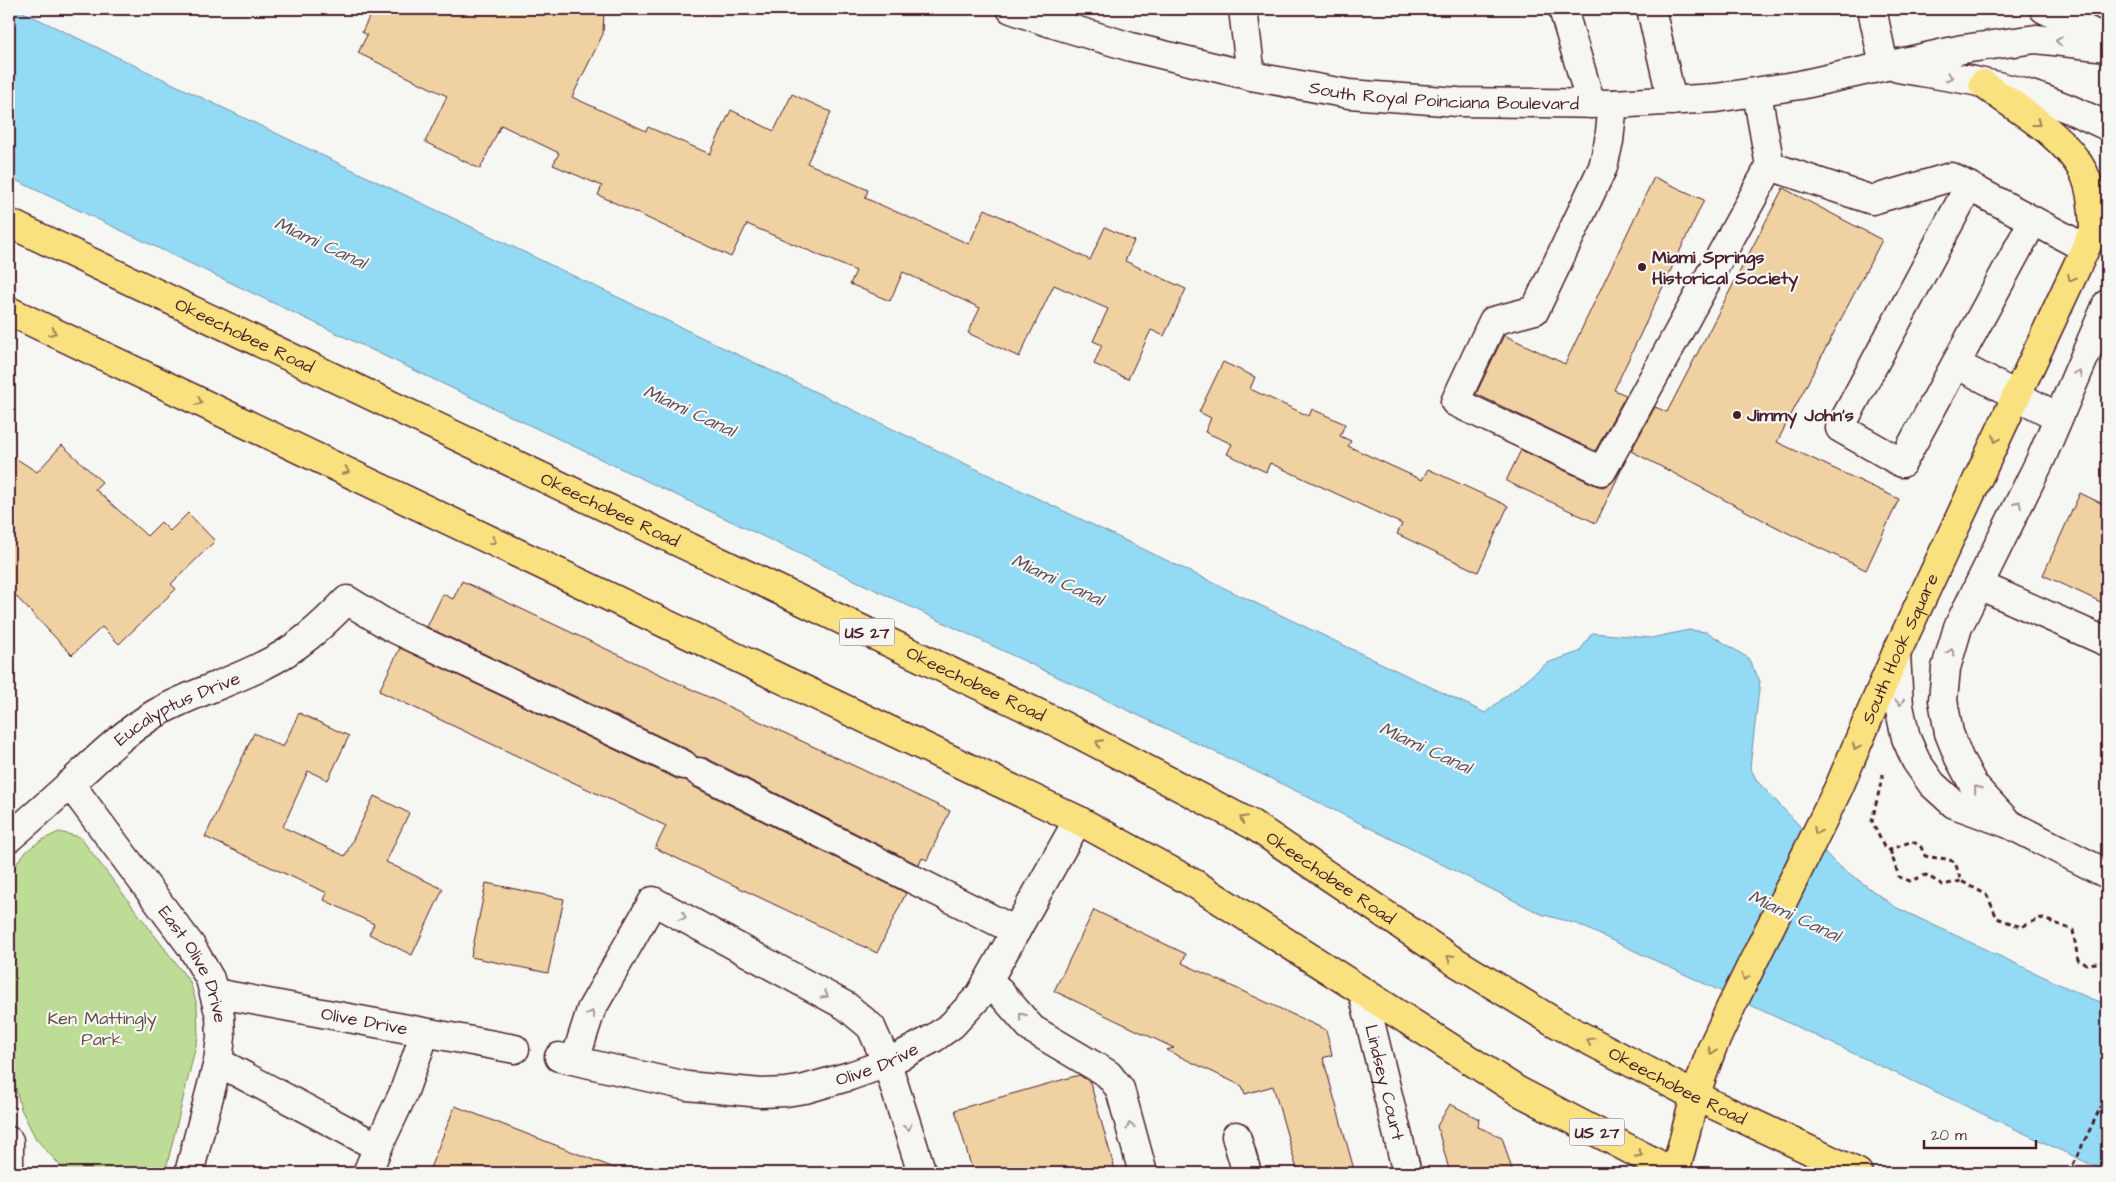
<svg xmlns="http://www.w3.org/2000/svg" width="2116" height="1182" font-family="'Architects Daughter',sans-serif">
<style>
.green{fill:#bddc95;stroke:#847e60}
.water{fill:#93daf5;stroke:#768fa4}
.building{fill:#efd1a2;stroke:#4a1f2b}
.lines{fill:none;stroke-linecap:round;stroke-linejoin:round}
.minor-casing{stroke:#4a1f2b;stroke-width:31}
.major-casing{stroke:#4a1f2b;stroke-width:31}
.highway-casing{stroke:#4a1f2b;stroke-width:31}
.path{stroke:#4a1f2b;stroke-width:3;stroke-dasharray:5 4;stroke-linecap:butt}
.minor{stroke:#f6f6f2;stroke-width:28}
.major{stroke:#fae180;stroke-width:28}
.highway{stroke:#fae180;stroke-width:28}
.oneway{stroke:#a99598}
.oneway2{stroke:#a28056}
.poi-dot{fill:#4a1f2b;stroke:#f6f6f2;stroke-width:2}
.labels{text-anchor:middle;stroke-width:4.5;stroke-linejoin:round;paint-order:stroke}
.shield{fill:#f6f6f2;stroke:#7e6067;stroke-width:1}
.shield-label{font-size:16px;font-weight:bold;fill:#4a1f2b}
.street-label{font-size:18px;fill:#4a1f2b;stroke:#f6f6f2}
.poi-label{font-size:18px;font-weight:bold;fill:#4a1f2b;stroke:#f6f6f2;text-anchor:start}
.park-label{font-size:18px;fill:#674e46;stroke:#f6f6f2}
.water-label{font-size:19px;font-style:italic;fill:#5c4e5e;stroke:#f6f6f2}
</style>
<rect width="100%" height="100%" fill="#f6f6f2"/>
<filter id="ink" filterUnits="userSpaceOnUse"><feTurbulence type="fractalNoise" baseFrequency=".02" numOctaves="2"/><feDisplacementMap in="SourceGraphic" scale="10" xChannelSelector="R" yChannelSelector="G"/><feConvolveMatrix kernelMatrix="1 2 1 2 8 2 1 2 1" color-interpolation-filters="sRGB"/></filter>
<g filter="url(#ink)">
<path class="green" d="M 59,832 L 80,837 L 190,982 L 197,1005 L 198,1037 L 165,1173 L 67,1173 L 36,1139 L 21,1109 L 9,1061 L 9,876 C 22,851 34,843 59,832 Z"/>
<path class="water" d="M 9,9 L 17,9 L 1485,713 L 1547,663 L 1579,652 L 1592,633 L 1651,638 L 1689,630 L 1707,632 L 1748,658 L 1760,681 L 1750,767 L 1757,781 L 1835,863 L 1895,907 L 2089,998 L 2107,1004 L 2107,1172 L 1577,924 L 1541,914 L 1276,781 L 9,177 Z"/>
<g class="building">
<path d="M 373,9 L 604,9 L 603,34 L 572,97 L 646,131 L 648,127 L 710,154 L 731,110 L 774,131 L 792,94 L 831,112 L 807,163 L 868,190 L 865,198 L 969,244 L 985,209 L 1090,260 L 1105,227 L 1134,241 L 1125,261 L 1186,289 L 1164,336 L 1151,330 L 1128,379 L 1094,364 L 1102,345 L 1093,341 L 1108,309 L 1054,285 L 1019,357 L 968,333 L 980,308 L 903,272 L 890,301 L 850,284 L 856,271 L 747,224 L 731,257 L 598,195 L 602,186 L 553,165 L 559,153 L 501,125 L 480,169 L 425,142 L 447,96 L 358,53 L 367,35 L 362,32 Z"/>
<path d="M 1654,177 L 1704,200 L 1614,390 L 1626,395 L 1595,451 L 1476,394 L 1504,335 L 1565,364 Z"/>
<path d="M 1783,188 L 1882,240 L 1777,442 L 1899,499 L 1866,570 L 1788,533 L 1631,451 L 1655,407 L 1667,412 Z"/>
<path d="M 1223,362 L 1255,377 L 1250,389 L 1309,416 L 1312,409 L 1345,424 L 1340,436 L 1351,441 L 1348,446 L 1422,480 L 1428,469 L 1508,506 L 1478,572 L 1397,534 L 1402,524 L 1270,463 L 1266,472 L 1227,454 L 1232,444 L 1205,432 L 1211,418 L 1199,412 Z"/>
<path d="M 62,445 L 102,482 L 95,489 L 147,536 L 161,522 L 170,531 L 188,513 L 215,541 L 171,584 L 176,589 L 119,644 L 102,627 L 72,655 L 9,589 L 9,454 L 37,472 Z"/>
<path d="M 1521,450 L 1595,485 L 1603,487 L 1610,484 L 1615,479 L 1626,460 L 1596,523 L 1506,481 Z"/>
<path d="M 2080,493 L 2107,506 L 2107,605 L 2043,575 Z"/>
<path d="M 462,581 L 950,811 L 927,860 L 922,858 L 919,865 L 706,758 L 697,757 L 691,751 L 427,627 L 443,594 L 453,599 Z"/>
<path d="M 400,648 L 677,779 L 686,780 L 692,786 L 906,893 L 877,953 L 655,848 L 666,826 L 379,691 Z"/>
<path d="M 299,713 L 349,736 L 328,780 L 308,771 L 283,827 L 345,856 L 374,796 L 409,813 L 386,862 L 443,889 L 412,955 L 369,934 L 374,924 L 324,900 L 327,893 L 205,837 L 254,733 L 283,747 Z"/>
<path d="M 486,883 L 564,899 L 548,973 L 471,957 Z"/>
<path d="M 1094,910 L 1186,954 L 1182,963 L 1326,1030 L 1332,1055 L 1323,1058 L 1355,1173 L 1298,1173 L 1273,1086 L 1245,1094 L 1242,1086 L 1166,1050 L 1174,1048 L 1054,991 Z"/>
<path d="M 1079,1075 L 1090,1082 L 1116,1173 L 973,1173 L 955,1110 Z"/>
<path d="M 1450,1104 L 1479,1119 L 1478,1127 L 1502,1137 L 1513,1173 L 1450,1173 L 1437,1126 Z"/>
<path d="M 455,1106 L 622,1171 L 622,1173 L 428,1173 Z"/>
</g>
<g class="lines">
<g class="minor-casing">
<g id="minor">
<path id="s1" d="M 1011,9 L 1048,22 L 1131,47 L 1251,76 L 1349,94 L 1458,102 L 1613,104 L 1716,98 L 1800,85 L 1963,49 L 2036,39 L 2107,47"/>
<path d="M 1243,9 L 1251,76"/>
<path d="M 1563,9 L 1591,104"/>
<path d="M 1651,9 L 1672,101"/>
<path d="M 1872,9 L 1884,66"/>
<path d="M 2044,9 L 2107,40"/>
<path d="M 1898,68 C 1944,76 1992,82 2037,97 C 2061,105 2084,115 2107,126"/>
<path d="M 1613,104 L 1609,141 L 1603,167 L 1535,310 L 1493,321 L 1455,402 L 1602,471 L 1770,166 L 1757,93"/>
<path d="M 1770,166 L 1872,200 L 1951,177 L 2085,248"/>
<path d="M 1969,186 L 1840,428 L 1902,463 L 2033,221"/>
<path d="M 1956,364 L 2058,417"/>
<path d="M 1979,585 L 2107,642"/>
<path d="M 1896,654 L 1899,706 L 1906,738 L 1916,761 L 1932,784 L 1954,804 L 2009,824 L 2107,874"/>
<path d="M 699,772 L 1016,931"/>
<path id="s2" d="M 70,784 L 191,946 L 210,979 L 220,1016 L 221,1037 L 218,1062 L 189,1173"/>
<path d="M 2009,824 L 1974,786 L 1959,758 L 1949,733 L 1943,700 L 1946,668 L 1958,627 L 2040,461 L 2107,304"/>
<path id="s3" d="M 9,838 C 29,821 49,803 69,785 C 96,760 121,735 153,715 C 188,694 228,684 264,665 C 297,649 322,626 347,600 L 391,627 L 684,765"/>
<path d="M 990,981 L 1032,1029 L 1108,1074 L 1120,1089 L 1143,1173"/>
<path id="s4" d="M 215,993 L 515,1049"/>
<path id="s5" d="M 1363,993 L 1407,1173"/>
<path id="s6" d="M 559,1057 L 687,1086 L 761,1093 L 786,1092 L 805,1089 L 850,1076 L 887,1063 L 934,1038 L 952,1025 L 980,995 L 1078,820"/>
<path d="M 575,1060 L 591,1010 L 653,901 L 846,1006 L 871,1027 L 887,1063 L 922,1173"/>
<path d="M 218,1062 L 378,1147 L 367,1173"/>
<path d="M 1236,1136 L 1247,1173"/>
<path d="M 9,1141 L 9,1173"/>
<path d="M 378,1147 L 403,1094 L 425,1033"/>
</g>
</g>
<g class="major-casing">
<g id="major">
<path d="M 1983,84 C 2016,108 2065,135 2084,173 C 2092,190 2093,211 2094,229"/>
<path id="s7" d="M 1675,1173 L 1695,1096 L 1712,1048 L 1731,1007 L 1839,787 L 1896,654 L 2107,202"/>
</g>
</g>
<g class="highway-casing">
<g id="highway">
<path id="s8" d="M 9,223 L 1054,721 L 1253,825 L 1451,959 L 1556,1023 L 1695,1096 L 1858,1173"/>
<path d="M 9,311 L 1078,820 L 1195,884 L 1518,1091 L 1675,1173"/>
</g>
</g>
<g class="path">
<path d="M 1883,774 L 1872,821 L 1884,847 L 1890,850 L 1912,841 L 1921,847 L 1925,856 C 1938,859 1943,857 1955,862 L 1961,881 L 1987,895 L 1997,918 L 2021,927 L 2041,918 L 2073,930 L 2078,960 L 2086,964 L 2107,962"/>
<path d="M 1890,850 L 1899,877 L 1910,881 L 1926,875 L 1943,885 L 1961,881"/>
<path d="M 2069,1173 L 2107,1094"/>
</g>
<use href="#minor" class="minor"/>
<use href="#major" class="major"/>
<use href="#highway" class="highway"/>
</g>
<defs><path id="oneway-chevron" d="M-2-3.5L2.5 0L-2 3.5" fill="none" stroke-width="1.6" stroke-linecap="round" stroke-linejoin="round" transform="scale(1.25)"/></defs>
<g class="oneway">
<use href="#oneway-chevron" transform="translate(2059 41) rotate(-174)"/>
<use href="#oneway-chevron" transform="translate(1949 77) rotate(10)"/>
<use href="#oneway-chevron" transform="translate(2078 373) rotate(-67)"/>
<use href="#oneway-chevron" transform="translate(2018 504) rotate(-64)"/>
<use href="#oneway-chevron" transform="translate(1951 652) rotate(-73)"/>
<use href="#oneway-chevron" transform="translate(1900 702) rotate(84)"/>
<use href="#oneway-chevron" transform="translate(1977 789) rotate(-129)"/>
<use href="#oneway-chevron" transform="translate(683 917) rotate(29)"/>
<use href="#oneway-chevron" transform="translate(825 995) rotate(29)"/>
<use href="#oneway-chevron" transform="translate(591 1014) rotate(-69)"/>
<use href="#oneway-chevron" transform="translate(1022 1016) rotate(-129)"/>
<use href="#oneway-chevron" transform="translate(1130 1126) rotate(-106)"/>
<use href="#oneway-chevron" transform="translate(908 1127) rotate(73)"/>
</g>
<g class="oneway2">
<use href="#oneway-chevron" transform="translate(2037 123) rotate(37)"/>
<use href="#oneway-chevron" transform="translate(2071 278) rotate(115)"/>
<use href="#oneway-chevron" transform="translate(53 332) rotate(25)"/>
<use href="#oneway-chevron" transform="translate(199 402) rotate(25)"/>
<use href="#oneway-chevron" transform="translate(1996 439) rotate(115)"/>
<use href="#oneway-chevron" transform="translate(346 471) rotate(25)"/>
<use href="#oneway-chevron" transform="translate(493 541) rotate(25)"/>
<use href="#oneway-chevron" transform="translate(1099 743) rotate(-153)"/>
<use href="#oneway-chevron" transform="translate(1856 747) rotate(113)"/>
<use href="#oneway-chevron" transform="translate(1243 819) rotate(-152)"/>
<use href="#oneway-chevron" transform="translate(1817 831) rotate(116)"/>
<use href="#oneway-chevron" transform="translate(1450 958) rotate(-147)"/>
<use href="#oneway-chevron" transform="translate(1745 977) rotate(116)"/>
<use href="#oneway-chevron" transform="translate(1590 1041) rotate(-152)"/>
<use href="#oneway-chevron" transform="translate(1712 1051) rotate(111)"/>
<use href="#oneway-chevron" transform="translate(1639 1154) rotate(28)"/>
</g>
</g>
<g class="poi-dot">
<circle cx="1642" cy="267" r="5"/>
<circle cx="1737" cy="415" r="5"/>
</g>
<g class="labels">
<g class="shield">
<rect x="839.5" y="618.5" width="55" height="27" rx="4"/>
<rect x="1569.5" y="1118.5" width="55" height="27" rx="4"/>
</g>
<g class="shield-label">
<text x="867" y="638">US 27</text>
<text x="1597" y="1138">US 27</text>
</g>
<g class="street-label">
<text dy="6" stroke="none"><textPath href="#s1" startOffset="444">South Royal Poinciana Boulevard</textPath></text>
<text dy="6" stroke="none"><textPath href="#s8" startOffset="261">Okeechobee Road</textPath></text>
<text dy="6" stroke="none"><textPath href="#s8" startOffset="666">Okeechobee Road</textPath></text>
<text dy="6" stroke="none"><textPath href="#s7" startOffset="572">South Hook Square</textPath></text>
<text dy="6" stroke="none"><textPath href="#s8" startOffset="1071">Okeechobee Road</textPath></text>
<text dy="6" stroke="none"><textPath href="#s3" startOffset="214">Eucalyptus Drive</textPath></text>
<text dy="6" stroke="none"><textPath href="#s8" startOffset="1476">Okeechobee Road</textPath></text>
<text dy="6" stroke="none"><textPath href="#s2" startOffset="220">East Olive Drive</textPath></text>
<text dy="6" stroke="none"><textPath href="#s4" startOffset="152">Olive Drive</textPath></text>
<text dy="6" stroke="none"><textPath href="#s6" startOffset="326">Olive Drive</textPath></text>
<text dy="6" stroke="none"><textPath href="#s5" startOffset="92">Lindsey Court</textPath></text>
<text dy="6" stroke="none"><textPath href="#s8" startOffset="1881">Okeechobee Road</textPath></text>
</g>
<g class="poi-label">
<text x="1652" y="263">Miami Springs<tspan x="1652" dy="21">Historical Society</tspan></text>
<text x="1747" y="421">Jimmy John's</text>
</g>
<g class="park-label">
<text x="102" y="1024">Ken Mattingly<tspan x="102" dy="21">Park</tspan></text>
</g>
<g class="water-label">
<text transform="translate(321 242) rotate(25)" y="7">Miami Canal</text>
<text transform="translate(690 410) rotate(25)" y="7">Miami Canal</text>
<text transform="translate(1058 579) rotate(25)" y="7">Miami Canal</text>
<text transform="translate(1426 747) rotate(25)" y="7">Miami Canal</text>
<text transform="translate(1795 915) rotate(25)" y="7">Miami Canal</text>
</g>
</g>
<rect width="2116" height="1182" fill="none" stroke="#f6f6f2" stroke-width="30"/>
<rect x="15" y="15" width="2086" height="1152" fill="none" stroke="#4a1f2b" stroke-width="2" filter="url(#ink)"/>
<path d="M1924 1140v8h112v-8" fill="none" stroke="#4a1f2b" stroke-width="2.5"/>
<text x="1931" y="1140" font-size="15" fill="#4a1f2b" stroke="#f6f6f2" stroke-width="4" paint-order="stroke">20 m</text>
</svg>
